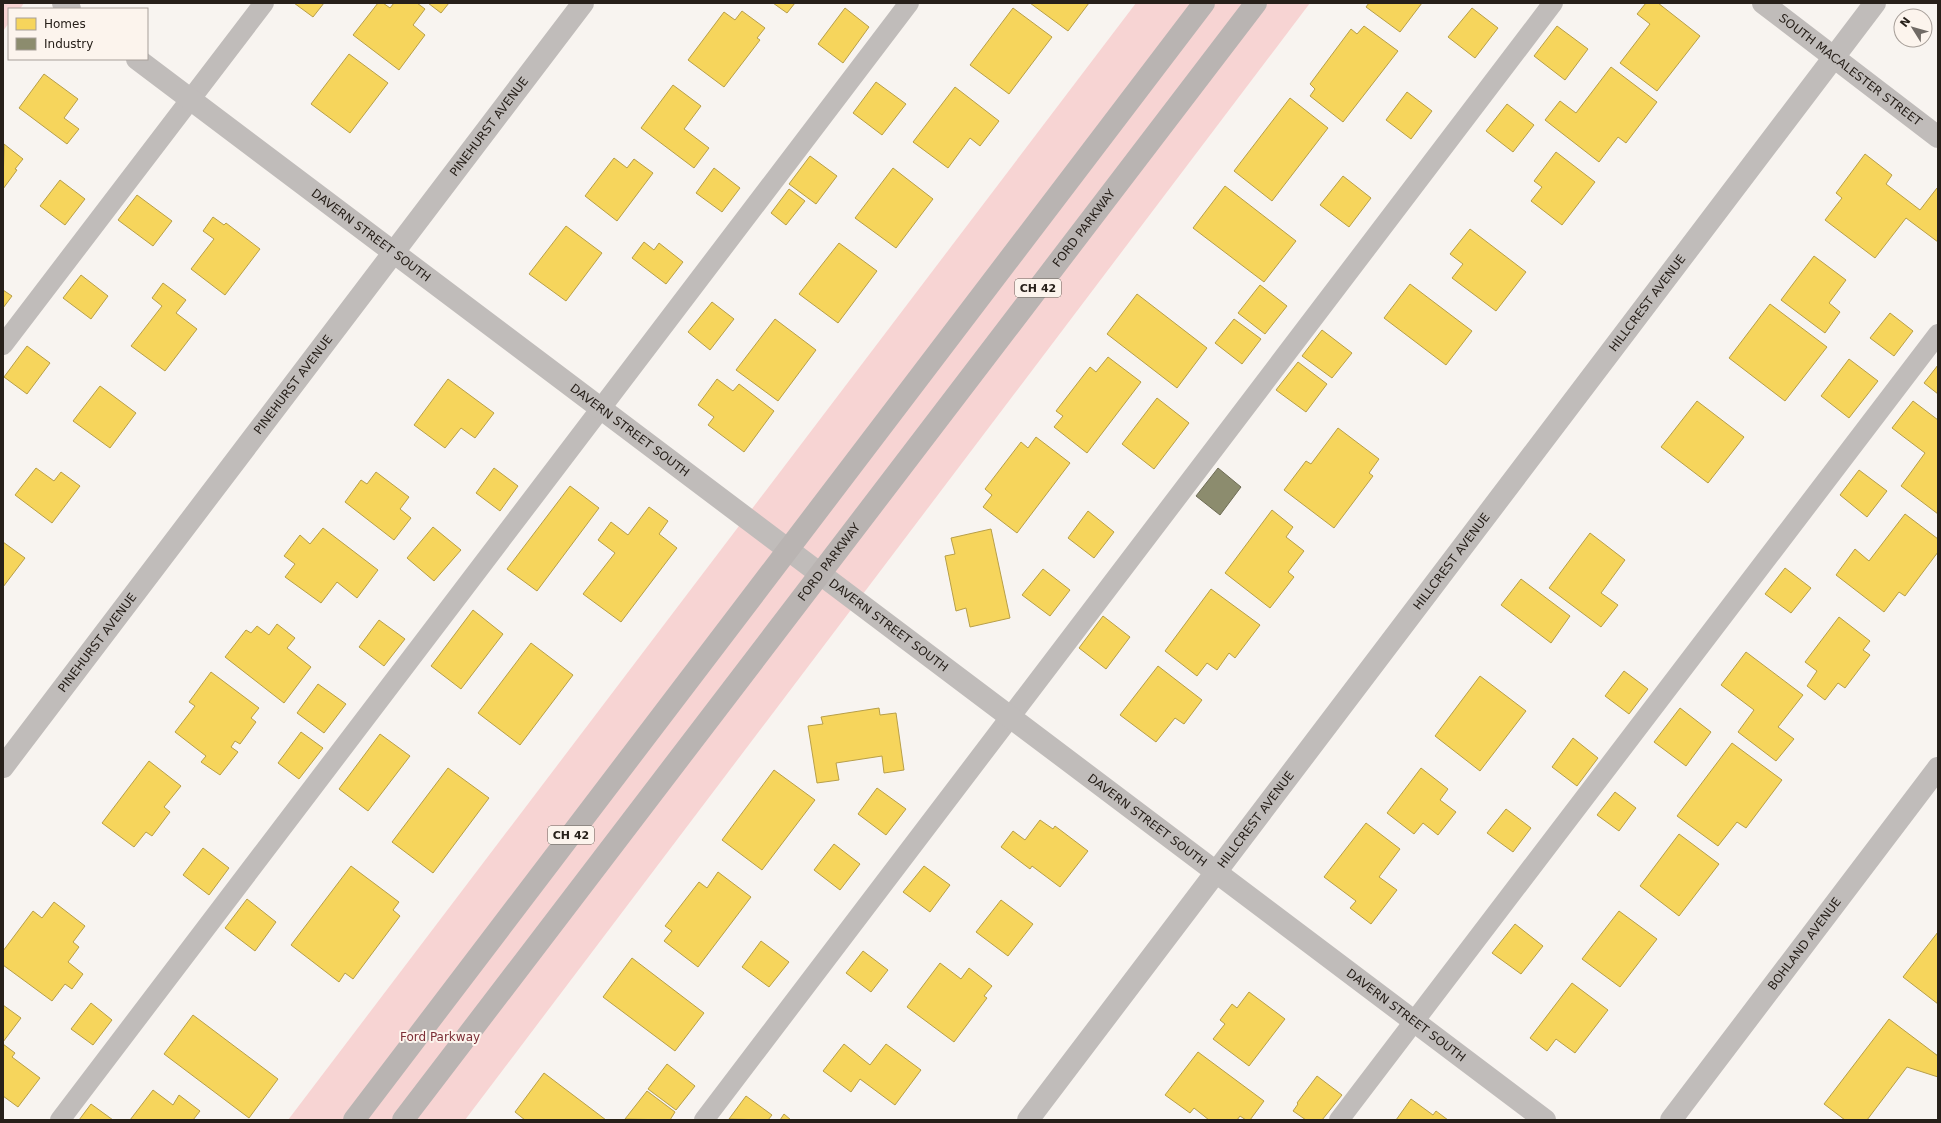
<svg xmlns="http://www.w3.org/2000/svg" width="1941" height="1123" font-family="'DejaVu Sans',sans-serif">
<style>
.green{fill:#f7d4d3}
.homes{fill:#f6d55c;stroke:#b89f48}
.industry{fill:#8c8c6e;stroke:#6e6c55}
.lines{fill:none;stroke-linecap:round;stroke-linejoin:round}
.lane{stroke:#c0bcba;stroke-width:20}
.street{stroke:#c0bcba;stroke-width:22}
.primary{stroke:#b9b4b2;stroke-width:22}
.labels{text-anchor:middle;stroke-width:4;stroke-linejoin:round;paint-order:stroke}
.shield{fill:#fcf4ed;stroke:#676059;stroke-width:1}
.shield-label{font-size:11px;font-weight:bold;fill:#27201a}
.street-label{font-size:12px;fill:#27201a;stroke:#fcf4ed}
.park-label{font-size:12px;fill:#7c2f37;stroke:#fcf4ed}
</style>
<rect width="100%" height="100%" fill="#f8f4f0"/>
<g class="green">
<path d="M 3,3 L 24,3 L 20,9 L 9,9 L 9,23 L 3,31 Z"/>
<path d="M 1136,3 L 1310,3 L 465,1120 L 288,1120 Z"/>
</g>
<g class="homes">
<path d="M 294,3 L 324,3 L 313,17 Z"/>
<path d="M 378,3 L 383,3 L 390,8 L 394,3 L 417,3 L 425,9 L 413,25 L 425,35 L 399,70 L 353,35 Z"/>
<path d="M 428,3 L 449,3 L 441,13 Z"/>
<path d="M 773,3 L 795,3 L 787,13 Z"/>
<path d="M 1030,3 L 1089,3 L 1068,31 Z"/>
<path d="M 1369,3 L 1422,3 L 1400,32 L 1366,7 Z"/>
<path d="M 1646,3 L 1658,3 L 1700,36 L 1657,91 L 1620,63 L 1650,24 L 1637,14 Z"/>
<path d="M 845,8 L 869,27 L 843,63 L 818,44 Z"/>
<path d="M 1013,8 L 1052,37 L 1009,94 L 970,65 Z"/>
<path d="M 1472,8 L 1498,28 L 1475,58 L 1448,37 Z"/>
<path d="M 742,11 L 765,28 L 757,38 L 760,40 L 724,87 L 688,60 L 724,12 L 735,20 Z"/>
<path d="M 1364,26 L 1398,51 L 1343,122 L 1310,96 L 1315,89 L 1310,84 L 1351,29 L 1357,34 Z"/>
<path d="M 1557,26 L 1588,49 L 1565,80 L 1534,56 Z"/>
<path d="M 349,54 L 388,83 L 350,133 L 311,104 Z"/>
<path d="M 1611,67 L 1657,102 L 1626,143 L 1618,137 L 1599,162 L 1545,120 L 1560,101 L 1576,113 Z"/>
<path d="M 44,74 L 78,99 L 64,118 L 79,129 L 67,144 L 19,108 Z"/>
<path d="M 876,82 L 906,104 L 882,135 L 853,113 Z"/>
<path d="M 673,85 L 701,106 L 684,129 L 709,148 L 694,168 L 641,128 Z"/>
<path d="M 955,87 L 999,121 L 980,146 L 970,138 L 948,168 L 913,142 Z"/>
<path d="M 1407,92 L 1432,111 L 1411,139 L 1386,120 Z"/>
<path d="M 1290,98 L 1328,128 L 1272,201 L 1234,171 Z"/>
<path d="M 1507,104 L 1534,125 L 1513,152 L 1486,131 Z"/>
<path d="M 4,144 L 23,159 L 15,169 L 17,170 L 3,189 Z"/>
<path d="M 1556,152 L 1595,182 L 1562,225 L 1531,201 L 1542,187 L 1534,181 Z"/>
<path d="M 1865,154 L 1892,175 L 1886,184 L 1920,210 L 1937,188 L 1938,189 L 1938,242 L 1906,218 L 1875,258 L 1825,220 L 1842,198 L 1836,193 Z"/>
<path d="M 810,156 L 837,176 L 816,204 L 789,184 Z"/>
<path d="M 614,158 L 627,168 L 634,159 L 653,173 L 617,221 L 585,196 Z"/>
<path d="M 714,168 L 740,188 L 722,212 L 696,193 Z"/>
<path d="M 893,168 L 933,199 L 896,248 L 855,218 Z"/>
<path d="M 1343,176 L 1371,198 L 1349,227 L 1320,205 Z"/>
<path d="M 60,180 L 85,199 L 65,225 L 40,206 Z"/>
<path d="M 1225,186 L 1296,241 L 1264,282 L 1193,228 Z"/>
<path d="M 789,189 L 805,201 L 786,225 L 771,213 Z"/>
<path d="M 137,195 L 172,221 L 153,246 L 118,220 Z"/>
<path d="M 213,217 L 224,225 L 226,223 L 260,249 L 225,295 L 191,269 L 214,239 L 203,231 Z"/>
<path d="M 566,226 L 602,253 L 566,301 L 529,274 Z"/>
<path d="M 1470,229 L 1526,272 L 1496,311 L 1452,278 L 1463,264 L 1450,254 Z"/>
<path d="M 644,242 L 654,250 L 659,243 L 683,262 L 666,284 L 632,258 Z"/>
<path d="M 839,243 L 877,271 L 838,323 L 799,294 Z"/>
<path d="M 1814,256 L 1846,280 L 1829,303 L 1840,312 L 1825,333 L 1781,300 Z"/>
<path d="M 81,275 L 108,296 L 91,319 L 63,298 Z"/>
<path d="M 163,283 L 186,300 L 176,313 L 197,329 L 165,371 L 131,346 L 162,306 L 152,298 Z"/>
<path d="M 1410,284 L 1472,331 L 1446,365 L 1384,318 Z"/>
<path d="M 1260,285 L 1287,306 L 1265,334 L 1238,313 Z"/>
<path d="M 3,290 L 12,296 L 3,308 Z"/>
<path d="M 1137,294 L 1207,348 L 1177,388 L 1107,334 Z"/>
<path d="M 712,302 L 734,319 L 710,350 L 688,332 Z"/>
<path d="M 1770,304 L 1827,347 L 1785,401 L 1729,358 Z"/>
<path d="M 1890,313 L 1913,331 L 1894,356 L 1870,338 Z"/>
<path d="M 775,319 L 816,350 L 778,401 L 736,370 Z"/>
<path d="M 1234,319 L 1261,339 L 1242,364 L 1215,343 Z"/>
<path d="M 1322,330 L 1352,353 L 1332,378 L 1302,356 Z"/>
<path d="M 27,346 L 50,363 L 27,394 L 4,377 Z"/>
<path d="M 1108,357 L 1141,382 L 1087,453 L 1054,427 L 1063,416 L 1056,411 L 1090,367 L 1096,372 Z"/>
<path d="M 1849,359 L 1878,381 L 1849,418 L 1821,396 Z"/>
<path d="M 1298,362 L 1327,384 L 1306,412 L 1276,390 Z"/>
<path d="M 1938,365 L 1938,394 L 1924,383 Z"/>
<path d="M 448,379 L 494,413 L 475,438 L 461,428 L 445,448 L 414,425 Z"/>
<path d="M 717,379 L 733,391 L 739,384 L 774,411 L 744,452 L 708,425 L 714,417 L 698,405 Z"/>
<path d="M 100,386 L 136,413 L 110,448 L 73,421 Z"/>
<path d="M 1157,398 L 1189,423 L 1154,469 L 1122,444 Z"/>
<path d="M 1697,401 L 1744,437 L 1708,483 L 1661,447 Z"/>
<path d="M 1913,401 L 1938,420 L 1938,514 L 1901,486 L 1925,453 L 1892,428 Z"/>
<path d="M 1338,428 L 1379,459 L 1369,473 L 1373,476 L 1334,528 L 1284,490 L 1306,461 L 1311,464 Z"/>
<path d="M 1036,437 L 1070,463 L 1017,533 L 983,507 L 992,495 L 985,489 L 1021,442 L 1028,448 Z"/>
<path d="M 36,468 L 54,481 L 61,472 L 80,486 L 52,523 L 15,495 Z"/>
<path d="M 494,468 L 518,486 L 500,511 L 476,493 Z"/>
<path d="M 1859,470 L 1887,491 L 1867,517 L 1840,495 Z"/>
<path d="M 376,472 L 409,497 L 400,509 L 411,518 L 394,540 L 345,502 L 361,480 L 367,484 Z"/>
<path d="M 570,486 L 599,508 L 537,591 L 507,569 Z"/>
<path d="M 649,507 L 668,521 L 659,534 L 677,548 L 621,622 L 583,594 L 615,553 L 598,540 L 611,522 L 628,535 Z"/>
<path d="M 1272,510 L 1293,527 L 1286,537 L 1304,551 L 1288,572 L 1294,577 L 1270,608 L 1225,573 Z"/>
<path d="M 1088,511 L 1114,532 L 1094,558 L 1068,538 Z"/>
<path d="M 1905,514 L 1938,539 L 1938,552 L 1905,596 L 1899,592 L 1884,612 L 1836,575 L 1855,549 L 1869,561 Z"/>
<path d="M 433,527 L 461,550 L 434,581 L 407,558 Z"/>
<path d="M 323,528 L 378,570 L 357,598 L 337,582 L 321,603 L 285,577 L 295,564 L 284,556 L 300,535 L 310,544 Z"/>
<path d="M 991,529 L 1010,618 L 970,627 L 966,608 L 956,611 L 945,556 L 955,554 L 951,538 Z"/>
<path d="M 1590,533 L 1625,560 L 1601,593 L 1618,605 L 1601,627 L 1549,588 Z"/>
<path d="M 3,542 L 25,558 L 3,587 Z"/>
<path d="M 1785,568 L 1811,588 L 1791,613 L 1765,594 Z"/>
<path d="M 1043,569 L 1070,590 L 1050,616 L 1022,595 Z"/>
<path d="M 1521,579 L 1570,616 L 1551,643 L 1501,605 Z"/>
<path d="M 1211,589 L 1260,625 L 1235,658 L 1229,653 L 1217,670 L 1207,663 L 1197,676 L 1165,651 Z"/>
<path d="M 473,610 L 503,634 L 461,689 L 431,666 Z"/>
<path d="M 1103,616 L 1130,637 L 1106,669 L 1079,648 Z"/>
<path d="M 1839,617 L 1870,641 L 1863,650 L 1870,655 L 1845,688 L 1838,683 L 1825,700 L 1807,686 L 1817,671 L 1805,662 Z"/>
<path d="M 379,620 L 405,639 L 384,666 L 359,647 Z"/>
<path d="M 277,624 L 295,638 L 287,648 L 311,667 L 284,703 L 225,657 L 246,630 L 251,633 L 257,626 L 269,635 Z"/>
<path d="M 531,643 L 573,675 L 520,745 L 478,713 Z"/>
<path d="M 1746,652 L 1803,695 L 1778,727 L 1794,739 L 1776,761 L 1738,732 L 1754,710 L 1721,685 Z"/>
<path d="M 1158,666 L 1202,700 L 1184,724 L 1175,718 L 1156,742 L 1120,715 Z"/>
<path d="M 1624,671 L 1648,689 L 1629,714 L 1605,696 Z"/>
<path d="M 211,672 L 259,708 L 251,718 L 256,722 L 240,744 L 235,741 L 231,747 L 238,752 L 220,775 L 201,762 L 206,756 L 175,732 L 195,706 L 189,702 Z"/>
<path d="M 1480,676 L 1526,711 L 1480,771 L 1435,736 Z"/>
<path d="M 318,684 L 346,704 L 324,733 L 297,713 Z"/>
<path d="M 879,708 L 880,715 L 896,713 L 904,770 L 884,773 L 882,756 L 836,763 L 839,780 L 817,783 L 808,726 L 823,724 L 821,717 Z"/>
<path d="M 1680,708 L 1711,732 L 1686,766 L 1654,742 Z"/>
<path d="M 301,732 L 323,748 L 299,779 L 278,763 Z"/>
<path d="M 380,734 L 410,756 L 368,811 L 339,789 Z"/>
<path d="M 1573,738 L 1598,758 L 1577,786 L 1552,767 Z"/>
<path d="M 1732,743 L 1782,780 L 1746,828 L 1737,822 L 1718,846 L 1677,816 Z"/>
<path d="M 149,761 L 181,786 L 164,807 L 170,812 L 152,836 L 146,832 L 134,847 L 102,823 Z"/>
<path d="M 448,768 L 489,798 L 433,873 L 392,842 Z"/>
<path d="M 1421,768 L 1448,789 L 1440,800 L 1456,812 L 1438,835 L 1423,823 L 1414,834 L 1387,813 Z"/>
<path d="M 774,770 L 815,800 L 762,870 L 722,840 Z"/>
<path d="M 877,788 L 906,809 L 886,835 L 858,814 Z"/>
<path d="M 1615,792 L 1636,808 L 1619,831 L 1597,815 Z"/>
<path d="M 1506,809 L 1531,828 L 1513,852 L 1487,833 Z"/>
<path d="M 1040,820 L 1053,829 L 1055,826 L 1088,851 L 1060,887 L 1032,866 L 1030,869 L 1001,847 L 1013,831 L 1025,840 Z"/>
<path d="M 1366,823 L 1400,849 L 1379,877 L 1397,890 L 1371,924 L 1350,908 L 1356,901 L 1324,877 Z"/>
<path d="M 1679,834 L 1719,864 L 1679,916 L 1640,886 Z"/>
<path d="M 834,844 L 860,864 L 840,890 L 814,870 Z"/>
<path d="M 203,848 L 229,868 L 209,895 L 183,875 Z"/>
<path d="M 351,866 L 399,902 L 393,910 L 400,916 L 353,979 L 345,973 L 339,982 L 291,945 Z"/>
<path d="M 924,866 L 950,885 L 930,912 L 903,892 Z"/>
<path d="M 718,872 L 751,897 L 698,967 L 664,941 L 672,931 L 665,926 L 699,882 L 707,888 Z"/>
<path d="M 247,899 L 276,922 L 255,951 L 225,928 Z"/>
<path d="M 1001,900 L 1033,924 L 1008,956 L 976,932 Z"/>
<path d="M 54,902 L 85,926 L 73,942 L 79,947 L 68,962 L 83,974 L 72,989 L 65,984 L 52,1001 L 3,965 L 3,951 L 33,911 L 42,918 Z"/>
<path d="M 1619,911 L 1657,939 L 1620,987 L 1582,959 Z"/>
<path d="M 1515,924 L 1543,946 L 1521,974 L 1492,953 Z"/>
<path d="M 1938,932 L 1938,1004 L 1903,977 Z"/>
<path d="M 761,941 L 789,962 L 769,987 L 742,967 Z"/>
<path d="M 863,951 L 888,970 L 871,992 L 846,973 Z"/>
<path d="M 632,958 L 704,1013 L 675,1051 L 603,997 Z"/>
<path d="M 940,963 L 961,979 L 969,968 L 992,986 L 984,996 L 987,998 L 954,1042 L 907,1007 Z"/>
<path d="M 1572,983 L 1608,1010 L 1575,1053 L 1556,1039 L 1547,1051 L 1530,1038 Z"/>
<path d="M 1249,992 L 1285,1019 L 1249,1066 L 1213,1039 L 1225,1024 L 1220,1020 L 1232,1004 L 1237,1008 Z"/>
<path d="M 91,1003 L 112,1020 L 93,1045 L 71,1029 Z"/>
<path d="M 3,1005 L 21,1018 L 3,1042 Z"/>
<path d="M 193,1015 L 278,1079 L 249,1118 L 164,1054 Z"/>
<path d="M 1889,1019 L 1938,1056 L 1938,1077 L 1907,1067 L 1867,1120 L 1845,1120 L 1824,1104 Z"/>
<path d="M 3,1044 L 15,1053 L 12,1057 L 40,1078 L 18,1107 L 3,1096 Z"/>
<path d="M 844,1044 L 870,1065 L 886,1044 L 921,1070 L 895,1105 L 860,1079 L 851,1092 L 823,1071 Z"/>
<path d="M 1198,1052 L 1264,1101 L 1250,1120 L 1246,1120 L 1240,1116 L 1237,1120 L 1209,1120 L 1194,1108 L 1190,1113 L 1165,1095 Z"/>
<path d="M 667,1064 L 695,1086 L 676,1110 L 648,1089 Z"/>
<path d="M 544,1073 L 606,1120 L 525,1120 L 515,1112 Z"/>
<path d="M 1317,1076 L 1342,1095 L 1322,1120 L 1306,1120 L 1293,1111 L 1298,1104 L 1297,1103 Z"/>
<path d="M 153,1090 L 173,1105 L 179,1095 L 200,1111 L 193,1120 L 130,1120 Z"/>
<path d="M 647,1091 L 675,1112 L 670,1120 L 625,1119 Z"/>
<path d="M 746,1096 L 772,1115 L 768,1120 L 729,1119 Z"/>
<path d="M 1411,1099 L 1433,1115 L 1436,1111 L 1448,1120 L 1396,1120 Z"/>
<path d="M 91,1104 L 113,1120 L 79,1120 Z"/>
<path d="M 784,1114 L 791,1120 L 780,1120 Z"/>
</g>
<path class="industry" d="M 1218,468 L 1241,487 L 1220,515 L 1196,496 Z"/>
<g class="lines">
<g class="lane">
<path d="M 3,345 L 264,3"/>
<path d="M 60,1120 L 909,3"/>
<path d="M 704,1120 L 1553,3"/>
<path d="M 1339,1120 L 1938,334"/>
</g>
<g class="street">
<path d="M 63,3 L 70,9"/>
<path id="s1" d="M 1763,3 L 1938,137"/>
<path id="s2" d="M 137,59 L 1545,1120"/>
<path id="s3" d="M 3,767 L 583,3"/>
<path id="s4" d="M 1028,1120 L 1875,3"/>
<path id="s5" d="M 1671,1120 L 1938,768"/>
</g>
<g class="primary">
<path d="M 354,1120 L 1204,3"/>
<path id="s6" d="M 403,1120 L 1256,3"/>
</g>
</g>
<g class="labels">
<g class="shield">
<rect x="1015" y="279" width="46" height="18" rx="3"/>
<rect x="548" y="826" width="46" height="18" rx="3"/>
</g>
<g class="shield-label">
<text x="1038" y="292">CH 42</text>
<text x="571" y="839">CH 42</text>
</g>
<g class="street-label">
<text dy="4" stroke="none"><textPath href="#s1" startOffset="110">SOUTH MACALESTER STREET</textPath></text>
<text dy="4" stroke="none"><textPath href="#s3" startOffset="804">PINEHURST AVENUE</textPath></text>
<text dy="4" stroke="none"><textPath href="#s6" startOffset="1122">FORD PARKWAY</textPath></text>
<text dy="4" stroke="none"><textPath href="#s2" startOffset="293">DAVERN STREET SOUTH</textPath></text>
<text dy="4" stroke="none"><textPath href="#s4" startOffset="1025">HILLCREST AVENUE</textPath></text>
<text dy="4" stroke="none"><textPath href="#s3" startOffset="480">PINEHURST AVENUE</textPath></text>
<text dy="4" stroke="none"><textPath href="#s2" startOffset="617">DAVERN STREET SOUTH</textPath></text>
<text dy="4" stroke="none"><textPath href="#s6" startOffset="702">FORD PARKWAY</textPath></text>
<text dy="4" stroke="none"><textPath href="#s4" startOffset="701">HILLCREST AVENUE</textPath></text>
<text dy="4" stroke="none"><textPath href="#s2" startOffset="941">DAVERN STREET SOUTH</textPath></text>
<text dy="4" stroke="none"><textPath href="#s3" startOffset="156">PINEHURST AVENUE</textPath></text>
<text dy="4" stroke="none"><textPath href="#s4" startOffset="377">HILLCREST AVENUE</textPath></text>
<text dy="4" stroke="none"><textPath href="#s2" startOffset="1265">DAVERN STREET SOUTH</textPath></text>
<text dy="4" stroke="none"><textPath href="#s5" startOffset="221">BOHLAND AVENUE</textPath></text>
<text dy="4" stroke="none"><textPath href="#s2" startOffset="1589">DAVERN STREET SOUTH</textPath></text>
</g>
<g class="park-label">
<text x="440" y="1041">Ford Parkway</text>
</g>
</g>
<rect width="1941" height="1123" fill="none" stroke="#27201a" stroke-width="8"/>
<rect x="8" y="8" width="140" height="52" fill="#fcf4ed" stroke="#a79f99"/>
<rect x="16" y="18" width="20" height="12" fill="#f6d55c" stroke="#a79f99"/>
<text x="44" y="28" font-size="12" fill="#27201a">Homes</text>
<rect x="16" y="38" width="20" height="12" fill="#8c8c6e" stroke="#a79f99"/>
<text x="44" y="48" font-size="12" fill="#27201a">Industry</text>
<g transform="translate(1913 28) rotate(307)"><circle r="19" fill="#fcf4ed" stroke="#a79f99"/>
<path d="M0-3L7 15L0 10L-7 15Z" fill="#706a65"/>
<text y="-6" font-size="11" font-weight="bold" text-anchor="middle" fill="#27201a">N</text>
</g>
</svg>
